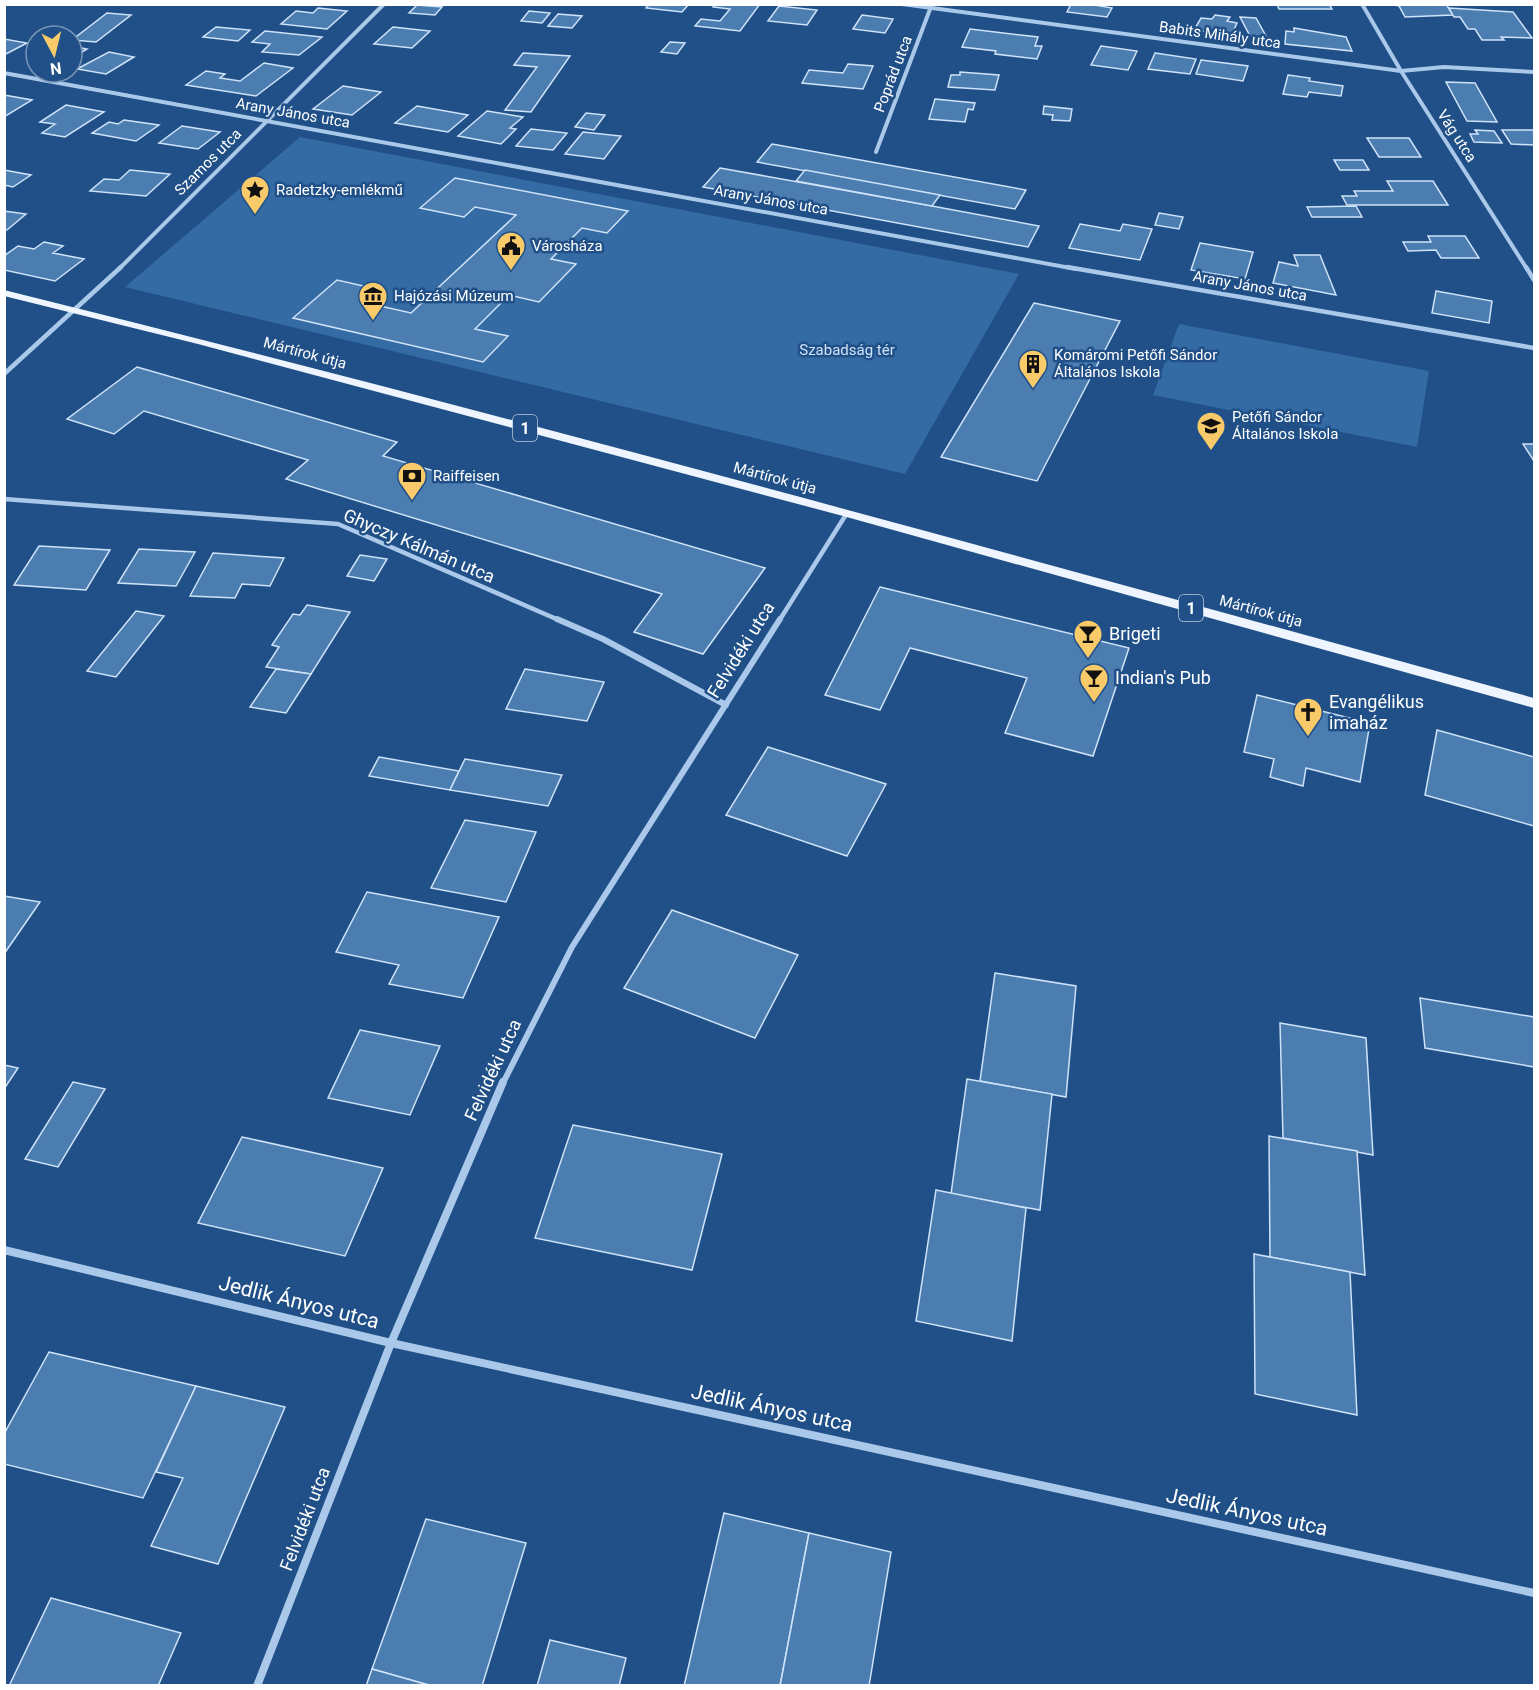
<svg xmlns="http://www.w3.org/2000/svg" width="1539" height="1690" font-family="Roboto,sans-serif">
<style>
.green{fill:#346ba4}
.building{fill:#4c7db1;stroke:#cee2f8;stroke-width:1.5}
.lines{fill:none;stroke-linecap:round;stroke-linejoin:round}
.street-far3{stroke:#aac9ea;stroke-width:4}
.street-far2{stroke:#aac9ea;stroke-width:4.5}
.street-far1{stroke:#aac9ea;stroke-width:6}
.street{stroke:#aac9ea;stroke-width:8}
.primary{fill:#eef5fe;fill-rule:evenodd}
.labels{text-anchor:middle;stroke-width:5;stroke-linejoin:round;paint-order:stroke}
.far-street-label{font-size:15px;fill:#fff;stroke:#205087}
.far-poi-label{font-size:15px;fill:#fff;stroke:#205087;text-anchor:start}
.far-park-label{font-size:15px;fill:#cee2f8;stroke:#205087}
.shield{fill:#205087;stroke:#bccadb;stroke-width:1.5}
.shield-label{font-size:16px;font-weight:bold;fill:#fff}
.street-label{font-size:18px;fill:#fff;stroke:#205087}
.poi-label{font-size:18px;fill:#fff;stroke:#205087;text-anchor:start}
.near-street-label{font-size:21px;fill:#fff;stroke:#205087}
</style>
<rect width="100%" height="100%" fill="#205087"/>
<g class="green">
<path d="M 300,137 L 1019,274 L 905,474 L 125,287 Z"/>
<path d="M 1179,324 L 1429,371 L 1417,447 L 1153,395 Z"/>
</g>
<g class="building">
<path d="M 649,4 L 689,4 L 682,12 L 646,8 Z"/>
<path d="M 715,4 L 760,4 L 740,31 L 695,26 L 701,19 L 720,21 L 730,9 L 713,7 Z"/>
<path d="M 1071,4 L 1089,4 L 1112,8 L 1107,17 L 1067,12 Z"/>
<path d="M 1277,4 L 1329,4 L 1332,9 L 1279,9 Z"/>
<path d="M 1391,4 L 1446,4 L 1453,15 L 1405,17 L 1399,6 Z"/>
<path d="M 417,5 L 442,7 L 435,15 L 409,13 Z"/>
<path d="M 779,6 L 817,10 L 807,25 L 768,21 Z"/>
<path d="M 318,8 L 347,11 L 327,29 L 281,24 L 296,11 L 313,13 Z"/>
<path d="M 1449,8 L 1513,12 L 1532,38 L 1501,37 L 1504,40 L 1482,40 L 1475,29 L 1468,29 L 1460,17 L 1454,17 Z"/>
<path d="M 529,11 L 550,13 L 542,23 L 521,21 Z"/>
<path d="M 107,13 L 131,15 L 96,42 L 72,40 Z"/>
<path d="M 558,14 L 582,16 L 572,28 L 548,26 Z"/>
<path d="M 862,15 L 893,19 L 885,33 L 853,29 Z"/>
<path d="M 1215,15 L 1230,17 L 1227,21 L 1237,23 L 1231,36 L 1194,30 L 1201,18 L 1212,19 Z"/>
<path d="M 1240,17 L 1256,18 L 1266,36 L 1250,36 Z"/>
<path d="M 216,27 L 250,30 L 238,41 L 203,37 Z"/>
<path d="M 393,27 L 430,31 L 412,48 L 374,44 Z"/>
<path d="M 1294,28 L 1346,37 L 1352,51 L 1285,44 L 1286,31 L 1294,32 Z"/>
<path d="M 970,29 L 1038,37 L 1035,46 L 1042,46 L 1037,59 L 995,54 L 996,51 L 962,47 Z"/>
<path d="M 265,31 L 322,37 L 299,55 L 262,52 L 270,44 L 252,42 Z"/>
<path d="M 4,39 L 27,43 L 4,55 Z"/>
<path d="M 670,42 L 685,43 L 677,54 L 661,52 Z"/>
<path d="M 72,46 L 87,49 L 72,58 Z"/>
<path d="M 1101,46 L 1137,51 L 1128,70 L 1091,65 Z"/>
<path d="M 109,52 L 134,57 L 106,74 L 77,69 Z"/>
<path d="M 523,53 L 570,56 L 531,112 L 505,110 L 537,67 L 514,65 Z"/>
<path d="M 1155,53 L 1196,59 L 1190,74 L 1148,69 Z"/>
<path d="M 1201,60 L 1248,66 L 1243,81 L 1196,74 Z"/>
<path d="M 264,63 L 293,68 L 256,96 L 186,85 L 206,71 L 225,74 L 220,78 L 240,81 Z"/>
<path d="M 848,64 L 873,66 L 863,89 L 802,83 L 809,70 L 843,73 Z"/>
<path d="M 960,72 L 999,75 L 995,90 L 948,87 L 951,75 L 960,75 Z"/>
<path d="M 1288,75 L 1310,78 L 1309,81 L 1343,86 L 1341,96 L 1309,92 L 1307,97 L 1283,94 Z"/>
<path d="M 1446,82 L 1475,83 L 1497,122 L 1467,121 Z"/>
<path d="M 343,86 L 381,92 L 352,115 L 313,109 Z"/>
<path d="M 4,95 L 32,100 L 4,117 Z"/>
<path d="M 935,99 L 975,103 L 973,110 L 968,109 L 965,122 L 929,119 Z"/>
<path d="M 66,105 L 104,112 L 65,137 L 42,133 L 55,124 L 40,122 Z"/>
<path d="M 417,106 L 468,115 L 448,132 L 395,123 Z"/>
<path d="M 1044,106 L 1072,109 L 1070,121 L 1052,120 L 1053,115 L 1043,114 Z"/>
<path d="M 487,111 L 523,117 L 510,128 L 516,129 L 501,144 L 458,136 Z"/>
<path d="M 586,113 L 605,115 L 594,130 L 575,127 Z"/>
<path d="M 124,120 L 159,125 L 136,141 L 92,133 L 109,122 L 118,124 Z"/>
<path d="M 182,126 L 220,132 L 198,149 L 159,143 Z"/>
<path d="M 531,129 L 567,133 L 553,150 L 516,146 Z"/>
<path d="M 1475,130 L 1494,131 L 1502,143 L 1474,142 L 1470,134 L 1478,134 Z"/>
<path d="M 1502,130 L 1534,130 L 1534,145 L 1511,144 Z"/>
<path d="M 583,132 L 621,136 L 604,159 L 565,154 Z"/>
<path d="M 1367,138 L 1409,138 L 1421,157 L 1379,157 Z"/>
<path d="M 772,144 L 1026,190 L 1015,209 L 757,162 Z"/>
<path d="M 1334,160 L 1363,160 L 1369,170 L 1340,170 Z"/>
<path d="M 720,168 L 932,206 L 1039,226 L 1028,247 L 703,187 Z"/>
<path d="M 4,170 L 31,175 L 13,187 L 4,185 Z"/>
<path d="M 130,170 L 170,174 L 146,196 L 90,191 L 104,179 L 119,180 Z"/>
<path d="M 805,170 L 940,195 L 932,206 L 796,181 Z"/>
<path d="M 455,178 L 628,211 L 607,233 L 582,228 L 551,259 L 576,264 L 539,302 L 509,295 L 475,329 L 508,336 L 483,362 L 293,318 L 337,280 L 381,290 L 367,303 L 411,313 L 516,215 L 475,207 L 464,217 L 420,208 Z"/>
<path d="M 1387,181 L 1433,181 L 1448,205 L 1347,205 L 1342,196 L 1357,196 L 1354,191 L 1393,191 Z"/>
<path d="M 1356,206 L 1362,217 L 1312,217 L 1307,207 Z"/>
<path d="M 4,211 L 26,214 L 7,230 L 4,229 Z"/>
<path d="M 1159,213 L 1183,217 L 1179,229 L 1155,225 Z"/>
<path d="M 1080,224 L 1120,231 L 1123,224 L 1152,229 L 1140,260 L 1069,248 Z"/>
<path d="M 1428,236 L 1465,236 L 1479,258 L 1441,258 L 1436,250 L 1408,251 L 1403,242 L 1431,242 Z"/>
<path d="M 44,242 L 63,246 L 53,253 L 84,259 L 55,281 L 4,270 L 4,256 L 18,246 L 34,249 Z"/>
<path d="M 1200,243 L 1253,252 L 1245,279 L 1191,270 Z"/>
<path d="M 1294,255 L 1320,255 L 1336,295 L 1273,283 L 1279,262 L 1298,266 Z"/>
<path d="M 1436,291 L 1492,301 L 1489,323 L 1432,313 Z"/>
<path d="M 1034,303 L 1120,321 L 1037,481 L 941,457 Z"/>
<path d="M 137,367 L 397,442 L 383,456 L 765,568 L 703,654 L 634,632 L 662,594 L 286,479 L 308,460 L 144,411 L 114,434 L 67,419 Z"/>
<path d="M 1523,444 L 1534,444 L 1534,461 Z"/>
<path d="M 39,546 L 110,550 L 86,590 L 14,585 Z"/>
<path d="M 139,549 L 195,552 L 176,586 L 118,583 Z"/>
<path d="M 213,553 L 284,558 L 270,586 L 242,584 L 235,598 L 190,596 Z"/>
<path d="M 360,555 L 387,559 L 374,581 L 347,576 Z"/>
<path d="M 880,587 L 1129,648 L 1093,756 L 1005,733 L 1027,678 L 910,648 L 880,710 L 825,695 Z"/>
<path d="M 307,605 L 350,612 L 311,674 L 266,667 L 279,647 L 272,645 L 293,614 L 300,615 Z"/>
<path d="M 136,611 L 164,616 L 116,677 L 87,671 Z"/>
<path d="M 276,669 L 311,674 L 286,713 L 250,707 Z"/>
<path d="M 525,669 L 604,682 L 587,721 L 506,709 Z"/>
<path d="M 1257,695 L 1370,723 L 1360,782 L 1306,768 L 1303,786 L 1270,777 L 1274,759 L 1244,752 Z"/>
<path d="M 1437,730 L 1534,757 L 1534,826 L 1425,795 Z"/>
<path d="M 768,747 L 886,784 L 847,856 L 726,815 Z"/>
<path d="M 379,757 L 459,771 L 450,790 L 369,776 Z"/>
<path d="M 465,759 L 562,775 L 548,806 L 450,790 Z"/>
<path d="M 465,820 L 536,832 L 506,902 L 431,888 Z"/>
<path d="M 367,892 L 499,917 L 463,998 L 389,984 L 399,965 L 336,952 Z"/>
<path d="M 4,896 L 40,902 L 4,954 Z"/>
<path d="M 672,910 L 798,955 L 755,1038 L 624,988 Z"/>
<path d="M 995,973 L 1076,986 L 1066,1097 L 980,1081 Z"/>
<path d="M 1420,998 L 1534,1017 L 1534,1067 L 1425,1048 Z"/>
<path d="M 1280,1023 L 1366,1038 L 1373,1155 L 1283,1138 Z"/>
<path d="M 360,1030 L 440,1046 L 410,1115 L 328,1098 Z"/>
<path d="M 4,1065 L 18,1068 L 4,1089 Z"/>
<path d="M 967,1079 L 1052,1094 L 1040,1210 L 951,1194 Z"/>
<path d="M 73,1082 L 105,1089 L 58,1167 L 25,1159 Z"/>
<path d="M 573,1125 L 722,1154 L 692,1270 L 535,1238 Z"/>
<path d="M 1269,1136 L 1357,1151 L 1365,1275 L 1270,1257 Z"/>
<path d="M 242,1137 L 383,1168 L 345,1256 L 198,1223 Z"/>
<path d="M 936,1190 L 1026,1208 L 1012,1341 L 916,1321 Z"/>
<path d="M 1254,1254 L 1350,1272 L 1357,1415 L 1255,1394 Z"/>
<path d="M 49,1352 L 196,1386 L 143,1498 L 4,1464 L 4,1434 Z"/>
<path d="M 196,1386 L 285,1407 L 218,1564 L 151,1546 L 183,1478 L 156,1472 Z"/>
<path d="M 724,1513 L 809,1533 L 780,1686 L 684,1686 Z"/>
<path d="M 426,1519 L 526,1543 L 482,1686 L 432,1686 L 372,1669 Z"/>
<path d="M 809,1533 L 891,1552 L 869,1686 L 780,1686 Z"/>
<path d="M 51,1598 L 181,1633 L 158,1686 L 9,1686 Z"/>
<path d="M 550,1640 L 626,1658 L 619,1686 L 537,1686 Z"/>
<path d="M 372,1669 L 432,1686 L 366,1686 Z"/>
</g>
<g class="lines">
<g class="street-far3">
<path d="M 902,4 L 1401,71 L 1444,67 L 1534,72"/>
<path d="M 1362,4 L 1401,71 L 1527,269"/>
<path d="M 4,73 L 1076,269"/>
<path d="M 876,152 L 932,4"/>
<path d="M 119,269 L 384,4"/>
</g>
<g class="street-far2">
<path d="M 1067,267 L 1534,348"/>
<path d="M 1526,267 L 1534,280"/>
<path d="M 4,374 L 121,267"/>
<path d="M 4,499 L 338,524 L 561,621"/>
<path d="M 779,621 L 847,513"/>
</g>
<g class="street-far1">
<path d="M 557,619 L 603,639 L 726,705"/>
<path d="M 503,1083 L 572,947 L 780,619"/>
</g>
<g class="street">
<path d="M 4,1250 L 391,1343 L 1534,1593"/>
<path d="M 257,1686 L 391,1343 L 503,1082"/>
</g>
<path class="primary" d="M 4,290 C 517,417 1025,558 1534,698 L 1534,708 L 843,516 L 198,344 L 4,296 Z"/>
</g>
<defs>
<g id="sight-pin" transform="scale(1.5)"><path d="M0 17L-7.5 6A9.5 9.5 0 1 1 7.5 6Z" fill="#f8ca6a" stroke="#205087"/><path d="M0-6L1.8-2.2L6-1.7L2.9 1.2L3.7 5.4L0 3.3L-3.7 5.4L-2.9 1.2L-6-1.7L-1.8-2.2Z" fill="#111"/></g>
<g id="civic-pin" transform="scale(1.5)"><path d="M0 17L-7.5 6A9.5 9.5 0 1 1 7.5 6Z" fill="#f8ca6a" stroke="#205087"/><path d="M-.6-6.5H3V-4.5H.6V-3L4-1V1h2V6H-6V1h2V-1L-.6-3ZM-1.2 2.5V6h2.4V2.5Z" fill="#111"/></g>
<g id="museum-pin" transform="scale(1.5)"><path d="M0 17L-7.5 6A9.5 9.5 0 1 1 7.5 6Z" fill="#f8ca6a" stroke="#205087"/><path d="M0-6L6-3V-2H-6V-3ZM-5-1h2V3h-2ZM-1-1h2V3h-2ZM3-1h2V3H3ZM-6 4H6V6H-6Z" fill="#111"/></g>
<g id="building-pin" transform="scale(1.5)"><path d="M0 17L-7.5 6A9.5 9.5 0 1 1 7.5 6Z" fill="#f8ca6a" stroke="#205087"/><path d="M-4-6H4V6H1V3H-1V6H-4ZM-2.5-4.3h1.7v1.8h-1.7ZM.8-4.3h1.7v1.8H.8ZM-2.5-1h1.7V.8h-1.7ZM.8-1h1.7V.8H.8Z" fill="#111"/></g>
<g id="school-pin" transform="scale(1.5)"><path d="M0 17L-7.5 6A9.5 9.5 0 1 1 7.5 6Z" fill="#f8ca6a" stroke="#205087"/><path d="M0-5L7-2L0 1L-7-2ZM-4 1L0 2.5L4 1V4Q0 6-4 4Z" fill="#111"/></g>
<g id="bank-pin" transform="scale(1.5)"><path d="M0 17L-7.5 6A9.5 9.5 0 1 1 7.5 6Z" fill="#f8ca6a" stroke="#205087"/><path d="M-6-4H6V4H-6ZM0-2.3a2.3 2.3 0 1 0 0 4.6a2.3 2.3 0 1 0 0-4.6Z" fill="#111"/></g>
<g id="bar-pin" transform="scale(1.5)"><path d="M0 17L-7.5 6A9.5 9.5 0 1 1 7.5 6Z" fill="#f8ca6a" stroke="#205087"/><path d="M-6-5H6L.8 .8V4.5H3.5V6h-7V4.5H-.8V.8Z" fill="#111"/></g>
<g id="church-pin" transform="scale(1.5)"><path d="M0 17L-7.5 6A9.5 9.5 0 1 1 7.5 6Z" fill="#f8ca6a" stroke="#205087"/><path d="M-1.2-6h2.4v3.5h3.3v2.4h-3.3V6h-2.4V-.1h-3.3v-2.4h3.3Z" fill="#111"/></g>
</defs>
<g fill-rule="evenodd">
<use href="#sight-pin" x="255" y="190"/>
<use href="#civic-pin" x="511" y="246"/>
<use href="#museum-pin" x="373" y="296"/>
<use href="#building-pin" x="1033" y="364"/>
<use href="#school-pin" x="1211" y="426"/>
<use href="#bank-pin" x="412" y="476"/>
<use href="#bar-pin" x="1088" y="634"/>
<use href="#bar-pin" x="1094" y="678"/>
<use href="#church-pin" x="1308" y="712"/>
</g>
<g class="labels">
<g class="far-street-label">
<text transform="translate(1220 35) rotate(8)" y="5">Babits Mihály utca</text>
<text transform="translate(893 74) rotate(-69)" y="5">Poprád utca</text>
<text transform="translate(293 113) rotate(10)" y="5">Arany János utca</text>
<text transform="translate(1457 136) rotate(57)" y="5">Vág utca</text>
<text transform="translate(208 162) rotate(-45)" y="5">Szamos utca</text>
<text transform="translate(771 200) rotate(10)" y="5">Arany János utca</text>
<text transform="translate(1250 286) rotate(10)" y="5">Arany János utca</text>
<text transform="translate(305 353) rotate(15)" y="5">Mártírok útja</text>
<text transform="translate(775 478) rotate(15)" y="5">Mártírok útja</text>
<text transform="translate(1261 611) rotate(15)" y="5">Mártírok útja</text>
</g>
<g class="far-poi-label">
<text x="276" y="195">Radetzky-emlékmű</text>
<text x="532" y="251">Városháza</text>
<text x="394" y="301">Hajózási Múzeum</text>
<text x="1054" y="360">Komáromi Petőfi Sándor<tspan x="1054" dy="17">Általános Iskola</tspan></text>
<text x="1232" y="422">Petőfi Sándor<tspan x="1232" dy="17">Általános Iskola</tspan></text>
<text x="433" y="481">Raiffeisen</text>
</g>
<g class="far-park-label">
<text x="847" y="355">Szabadság tér</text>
</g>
<g class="shield">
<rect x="513" y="415" width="24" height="26" rx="4.5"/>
<rect x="1179" y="595" width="24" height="26" rx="4.5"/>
</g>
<g class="shield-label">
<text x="525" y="434">1</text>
<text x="1191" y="614">1</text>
</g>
<g class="street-label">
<text transform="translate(419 546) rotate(23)" y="6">Ghyczy Kálmán utca</text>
<text transform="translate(741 650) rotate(-58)" y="6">Felvidéki utca</text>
<text transform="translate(493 1070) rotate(-65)" y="6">Felvidéki utca</text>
<text transform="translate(305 1519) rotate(-69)" y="6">Felvidéki utca</text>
</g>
<g class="poi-label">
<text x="1109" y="640">Brigeti</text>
<text x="1115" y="684">Indian's Pub</text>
<text x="1329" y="708">Evangélikus<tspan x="1329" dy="21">imaház</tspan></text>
</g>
<g class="near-street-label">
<text transform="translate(299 1302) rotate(14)" y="7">Jedlik Ányos utca</text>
<text transform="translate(772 1408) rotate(12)" y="7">Jedlik Ányos utca</text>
<text transform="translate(1247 1512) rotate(12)" y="7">Jedlik Ányos utca</text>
</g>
</g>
<rect width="1539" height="1690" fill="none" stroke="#ffffff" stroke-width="12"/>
<g transform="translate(54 54) rotate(173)"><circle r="28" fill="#205087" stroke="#7996b7" stroke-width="1.5"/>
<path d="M0-4.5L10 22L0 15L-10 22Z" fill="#f8ca6a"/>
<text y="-9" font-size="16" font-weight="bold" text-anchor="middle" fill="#ffffff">N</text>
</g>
</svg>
